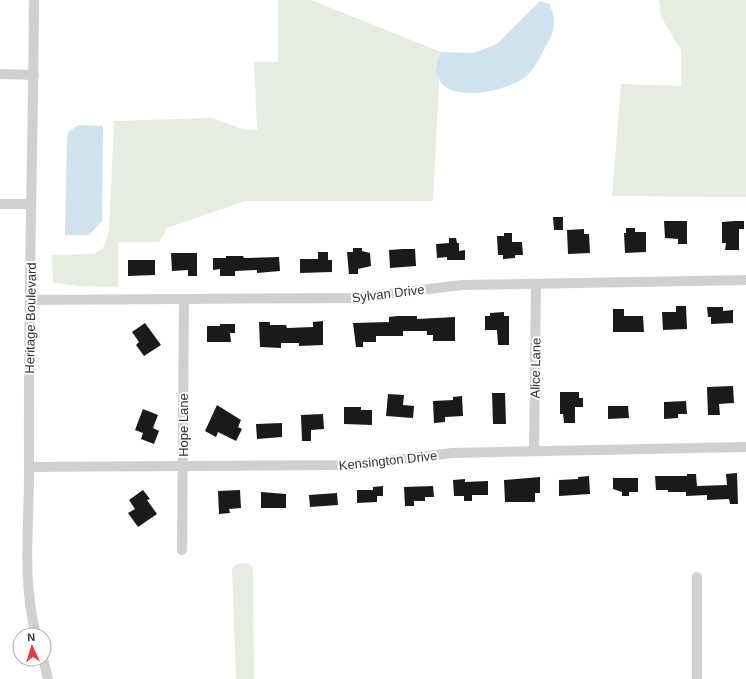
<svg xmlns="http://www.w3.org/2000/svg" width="746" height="679" font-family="Helvetica,sans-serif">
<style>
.green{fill:#e6ecdf}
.water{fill:#cfe2ee}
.building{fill:#1a1a1a}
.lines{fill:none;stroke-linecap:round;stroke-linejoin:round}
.minor{stroke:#d0d0d0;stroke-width:10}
.labels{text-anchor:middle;stroke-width:4;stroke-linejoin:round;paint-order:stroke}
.street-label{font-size:13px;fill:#333;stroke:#fff}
</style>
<rect width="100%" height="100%" fill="#fff"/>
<g class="green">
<path d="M 278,0 L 311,0 L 441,52 L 435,65 L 439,83 L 433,201 L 245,201 L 167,228 L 159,242 L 118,242 L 118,287 L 78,286 L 53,282 L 52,255 L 94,254 L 103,248 L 109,232 L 114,121 L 212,118 L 243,129 L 257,130 L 254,62 L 278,62 Z"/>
<path d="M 659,0 L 746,0 L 746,197 L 612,196 L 621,84 L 681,86 L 681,50 L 661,17 Z"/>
<path d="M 248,563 L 253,568 L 254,679 L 236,679 L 232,569 L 237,564 Z"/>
</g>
<g class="water">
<path d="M 540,1 L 549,4 C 557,18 555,32 546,46 C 540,57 534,71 524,78 C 503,93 435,107 436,66 C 436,62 439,56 441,52 L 474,53 L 497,44 Z"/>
<path d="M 79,125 L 103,126 L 102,221 L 89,235 L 65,235 L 67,136 L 69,131 Z"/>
</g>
<g class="building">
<path d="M 553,217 L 563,217 L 563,230 L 554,230 Z"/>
<path d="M 664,221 L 687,221 L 687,244 L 678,244 L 678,239 L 665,238 Z"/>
<path d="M 734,221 L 744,221 L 744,229 L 739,229 L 739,250 L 725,250 L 726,243 L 722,243 L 722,222 Z"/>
<path d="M 626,228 L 635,228 L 635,232 L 646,232 L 646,252 L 625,253 L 624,233 L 626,233 Z"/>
<path d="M 584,229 L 584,234 L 589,234 L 590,253 L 568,254 L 567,230 Z"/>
<path d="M 504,233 L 512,233 L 512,242 L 522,242 L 523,255 L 515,255 L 515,258 L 503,259 L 503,255 L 498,255 L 497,236 L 504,236 Z"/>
<path d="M 449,238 L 456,238 L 457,243 L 459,243 L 459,251 L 465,250 L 465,260 L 447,260 L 447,257 L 437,258 L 436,244 L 449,243 Z"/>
<path d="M 353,248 L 362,248 L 362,251 L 370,253 L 371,266 L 358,269 L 358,274 L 349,274 L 347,252 L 353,252 Z"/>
<path d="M 403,249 L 415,249 L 416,266 L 390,268 L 389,250 Z"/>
<path d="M 318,252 L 328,252 L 328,260 L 332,260 L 332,272 L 300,273 L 300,259 L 318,259 Z"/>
<path d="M 171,253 L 197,253 L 197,276 L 188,276 L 188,270 L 172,271 Z"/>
<path d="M 226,256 L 243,256 L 244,258 L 279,257 L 280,271 L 257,273 L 257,270 L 235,271 L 235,276 L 220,276 L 220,269 L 213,270 L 213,258 L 226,258 Z"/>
<path d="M 128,260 L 155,260 L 155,275 L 128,276 Z"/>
<path d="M 676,306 L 686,306 L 687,329 L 663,330 L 662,312 L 676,312 Z"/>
<path d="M 707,307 L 723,307 L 723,311 L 733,310 L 733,323 L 711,324 L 711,317 L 708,317 Z"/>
<path d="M 613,309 L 624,309 L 624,316 L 643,316 L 644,332 L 613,332 Z"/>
<path d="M 504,312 L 504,316 L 509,316 L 509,345 L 498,345 L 497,330 L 485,330 L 485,316 L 490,316 L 490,313 Z"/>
<path d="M 397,316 L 417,316 L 417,319 L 455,317 L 455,341 L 433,341 L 433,335 L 427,335 L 427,331 L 403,331 L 403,336 L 376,336 L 376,342 L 363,342 L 363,347 L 356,347 L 353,323 L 389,322 L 389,317 Z"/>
<path d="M 323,321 L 323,345 L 299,346 L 299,343 L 281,343 L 281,348 L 260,347 L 259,322 L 270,322 L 270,325 L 286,325 L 287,328 L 313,327 L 313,322 Z"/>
<path d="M 145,323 L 161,345 L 144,356 L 136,345 L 139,342 L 132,332 Z"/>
<path d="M 220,324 L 235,324 L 235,333 L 230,333 L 231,342 L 207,342 L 207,326 L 220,326 Z"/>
<path d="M 733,386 L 734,403 L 719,404 L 720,415 L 708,415 L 707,387 Z"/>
<path d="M 560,392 L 579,392 L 579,398 L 583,398 L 583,407 L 575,407 L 575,423 L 564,423 L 563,414 L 560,414 Z"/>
<path d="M 492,393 L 505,393 L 506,424 L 493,424 Z"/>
<path d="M 388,394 L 404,395 L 403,405 L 414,406 L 413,418 L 386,416 Z"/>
<path d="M 462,396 L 463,416 L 445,417 L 445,422 L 434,423 L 433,401 L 453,400 L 453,397 Z"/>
<path d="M 686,401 L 687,414 L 678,414 L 678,418 L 664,419 L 664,402 Z"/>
<path d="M 217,405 L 241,420 L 238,427 L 242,429 L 236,441 L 218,432 L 216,437 L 205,431 Z"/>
<path d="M 608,406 L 628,406 L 629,418 L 608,419 Z"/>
<path d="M 344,407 L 361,407 L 361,410 L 372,410 L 372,425 L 344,424 Z"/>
<path d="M 143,409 L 158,415 L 153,428 L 159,431 L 154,444 L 141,439 L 143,433 L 135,430 Z"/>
<path d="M 323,414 L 324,429 L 311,430 L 311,441 L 302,441 L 301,415 Z"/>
<path d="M 282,423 L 282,437 L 257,439 L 256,424 Z"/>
<path d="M 737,473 L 738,504 L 730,504 L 729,499 L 707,500 L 707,495 L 686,496 L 686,492 L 668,492 L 668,490 L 656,490 L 655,476 L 687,476 L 687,474 L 696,474 L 697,486 L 727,485 L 726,474 Z"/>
<path d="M 589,476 L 590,494 L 559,496 L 559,480 L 578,479 L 578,477 Z"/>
<path d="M 540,477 L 540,493 L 535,493 L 535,502 L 505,502 L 504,480 Z"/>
<path d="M 613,478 L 638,478 L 638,492 L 629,492 L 629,496 L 622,496 L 622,492 L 613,489 Z"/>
<path d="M 465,479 L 465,482 L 488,481 L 488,495 L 472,495 L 472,501 L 464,501 L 464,496 L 454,496 L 453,480 Z"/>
<path d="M 383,486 L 383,496 L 377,496 L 377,502 L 357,503 L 357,490 L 373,490 L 373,487 Z"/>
<path d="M 433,486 L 434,497 L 425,497 L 425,501 L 414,501 L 414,506 L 405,506 L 404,487 Z"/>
<path d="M 143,490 L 150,499 L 147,500 L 157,514 L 138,527 L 128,513 L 135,509 L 129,500 Z"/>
<path d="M 240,490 L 241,508 L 229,509 L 230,513 L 219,514 L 218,491 Z"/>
<path d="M 261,492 L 286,494 L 286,508 L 261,508 Z"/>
<path d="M 337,493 L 338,505 L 310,507 L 309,495 Z"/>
</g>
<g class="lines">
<g class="minor">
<path d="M 34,0 C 33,153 28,307 29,460 C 30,519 21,577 36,635"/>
<path d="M 0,74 L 34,75"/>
<path d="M 0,204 L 31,204"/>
<path d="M 30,300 L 355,298 L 462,285 L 746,280"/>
<path d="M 534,451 L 536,284"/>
<path d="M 29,467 L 356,465 L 452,453 L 746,447"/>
<path d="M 182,550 L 184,300"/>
<path d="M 697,577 L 697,679"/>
<path d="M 43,659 L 48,679"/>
</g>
</g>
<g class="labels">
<g class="street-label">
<text transform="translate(388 293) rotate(-7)" y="5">Sylvan Drive</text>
<text transform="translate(30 318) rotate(-89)" y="5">Heritage Boulevard</text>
<text transform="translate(535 368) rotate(-89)" y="5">Alice Lane</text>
<text transform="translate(183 425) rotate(-90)" y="5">Hope Lane</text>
<text transform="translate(388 460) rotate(-6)" y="5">Kensington Drive</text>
</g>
</g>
<g transform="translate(32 647) rotate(356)"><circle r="19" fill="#ffffff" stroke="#adadad"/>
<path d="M0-3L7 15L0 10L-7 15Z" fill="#e63946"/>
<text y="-6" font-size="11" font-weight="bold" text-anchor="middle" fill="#333333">N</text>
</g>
</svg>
